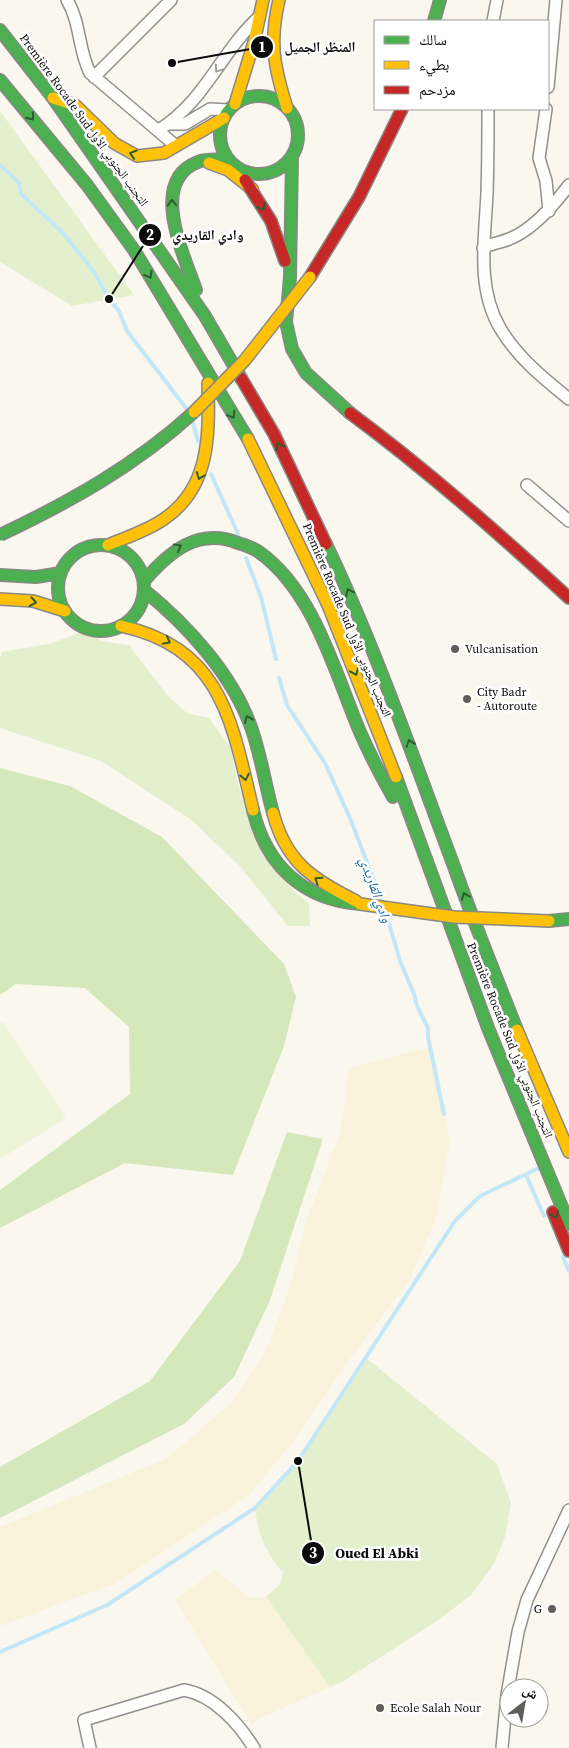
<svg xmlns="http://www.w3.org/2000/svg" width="569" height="1748" font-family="'Source Serif 4','Noto Naskh Arabic',serif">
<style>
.farmland{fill:#f8f3da}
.green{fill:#e4f0cd}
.forest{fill:#d5e8bb}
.pitch{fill:#eef4d7}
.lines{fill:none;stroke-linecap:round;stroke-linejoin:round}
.stream{stroke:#c3e7f6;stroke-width:4}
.street-casing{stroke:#93918e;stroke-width:14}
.fast-casing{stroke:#898884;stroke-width:14}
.slow-casing{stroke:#898884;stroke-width:14}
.jam-casing{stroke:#898884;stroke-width:14}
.street{stroke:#fefefd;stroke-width:11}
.fast{stroke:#4caf50;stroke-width:11}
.slow{stroke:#ffc107;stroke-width:11}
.jam{stroke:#c62828;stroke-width:11}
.fast-bridge-casing{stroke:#898884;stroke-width:14;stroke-linecap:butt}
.slow-bridge-casing{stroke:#898884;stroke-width:14;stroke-linecap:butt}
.fast-bridge{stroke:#4caf50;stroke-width:11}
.slow-bridge{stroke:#ffc107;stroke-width:11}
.oneway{stroke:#9d9d9c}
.oneway2{stroke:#2c5d2e}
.poi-dot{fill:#5f5e5b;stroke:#fff;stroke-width:2}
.labels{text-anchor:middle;stroke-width:5;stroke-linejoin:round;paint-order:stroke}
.street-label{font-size:12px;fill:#0b0b0b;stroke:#fff}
.poi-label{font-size:12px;fill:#0b0b0b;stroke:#fff;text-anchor:start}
.water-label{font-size:14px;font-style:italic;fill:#0f69a2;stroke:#fff}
.leader{fill:none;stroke:#0b0b0b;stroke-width:2}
.callout-dot{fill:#0b0b0b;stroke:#fff;stroke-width:2}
.mark-label{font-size:15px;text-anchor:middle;font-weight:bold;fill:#fff}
.callout-label{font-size:14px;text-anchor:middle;font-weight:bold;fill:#0b0b0b;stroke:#fff;stroke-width:5;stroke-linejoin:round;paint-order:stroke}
</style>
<rect width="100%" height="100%" fill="#faf7ef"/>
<path class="farmland" d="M 430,1047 L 450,1141 L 436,1218 L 409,1281 L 352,1356 L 293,1442 L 248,1496 L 116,1583 L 0,1626 L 0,1527 L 166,1459 L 232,1402 L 267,1349 L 292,1280 L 305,1225 L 341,1131 L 349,1068 Z
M 215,1570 L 251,1598 L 266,1597 L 330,1687 L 256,1720 L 252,1725 L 175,1600 Z"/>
<path class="green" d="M 0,111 L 134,295 L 72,306 L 0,262 Z
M 85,631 L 102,641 L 129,645 L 168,696 L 187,713 L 209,718 L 230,747 L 239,787 L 254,831 L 271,862 L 298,895 L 309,903 L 310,926 L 288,926 L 239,865 L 190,819 L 101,761 L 0,728 L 0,659 L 2,652 L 49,644 Z
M 365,1357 L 497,1464 L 511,1503 L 505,1537 L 494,1564 L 471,1595 L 437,1621 L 342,1682 L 330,1687 L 266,1597 L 280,1584 L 283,1573 C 265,1551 258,1535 255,1508 L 297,1461 Z"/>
<path class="forest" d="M 0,768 L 70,786 L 162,837 L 284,964 L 296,997 L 284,1046 L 233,1175 L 125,1163 L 0,1228 L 0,1190 L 130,1094 L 129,1027 L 85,988 L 16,984 L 0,995 Z
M 287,1132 L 323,1139 L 270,1300 L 234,1377 L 184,1424 L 0,1518 L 0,1467 L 150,1381 L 240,1261 Z"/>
<path class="pitch" d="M 3,1022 L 66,1118 L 0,1159 L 0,1024 Z"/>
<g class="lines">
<path class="stream" d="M 0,165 L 19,183 L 21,194 L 63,233 L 94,272 L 109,299 L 119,311 L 127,331 L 186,408
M 193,423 L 198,441
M 211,474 L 238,534
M 246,558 L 261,597 L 276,659
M 279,678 L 287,705 L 325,763 L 350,818 L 383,904
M 386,913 L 400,961 L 414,994 L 417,1006 L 428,1028 L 428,1037 L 444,1114
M 526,1175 L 544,1216
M 563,1257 L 569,1271
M 0,1652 L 107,1605 L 255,1508 L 298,1461 L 455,1221 L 480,1196 L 539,1168"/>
<defs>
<path id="street" d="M 67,0 C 81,23 78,50 90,73 L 176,146
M 493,21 L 497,0
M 94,77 L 171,0
M 548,87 L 556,0
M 488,109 C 488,137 488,165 487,193 C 485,238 476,287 500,328 C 517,357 543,378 569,399
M 546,109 L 539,158 L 546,181 L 549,211
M 169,124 L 185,124 L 210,109 L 229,110
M 159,130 C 206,100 220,53 259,17
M 483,248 C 492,243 500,243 509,239 C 533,230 554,205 569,185
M 527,485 L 569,521
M 90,1748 L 84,1720 L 184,1690 C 214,1695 239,1724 254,1748
M 502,1748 L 507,1695 L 518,1632 L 527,1600 L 569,1510"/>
<path id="fast" d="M 434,21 L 440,0
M 0,30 L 53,98 L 205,316 L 241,378
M 0,80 L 87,185 L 134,250 L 248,439
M220 135a39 39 0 1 1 78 0a39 39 0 1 1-78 0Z
M 292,156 L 290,277 L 286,322 L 292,349 L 306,373 L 350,413
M 196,290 C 184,255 148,181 198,162 C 208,158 219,160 229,160
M 326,544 C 375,647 412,754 452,861 C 472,918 495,974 517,1030
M58 588a43 43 0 1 1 86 0a43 43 0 1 1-86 0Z
M 0,575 L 36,577 L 61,573
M 144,581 C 169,552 198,527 238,543 C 245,545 253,548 259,552 C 314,591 335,673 360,732 C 370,755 381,776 393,797
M 144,590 C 187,625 232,674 251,727 C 261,755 265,784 273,813
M 396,777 L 488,1028 L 569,1224
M 253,810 C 266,865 303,900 360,904
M 549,921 L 569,919"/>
<path id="slow" d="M 279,0 C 269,42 274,67 287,108
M 53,98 L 75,105 L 114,143 L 137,156 L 164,153 L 224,118
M 235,104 L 254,42 L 263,0
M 209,163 L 228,170 L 252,189
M 248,439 L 328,605 L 396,777
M 108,545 C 127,537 147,531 164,519 C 211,487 209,434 208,383
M 0,599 L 33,601 L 65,611
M 121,626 C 222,648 232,722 253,810
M 273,813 C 286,862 312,879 356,901
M 517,1030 L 569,1152"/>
<path id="jam" d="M 245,180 L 271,221 L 285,261
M 310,277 L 359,197 L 402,109
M 241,378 L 274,434 L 326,544
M 350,413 C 427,470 498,533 569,598
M 553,1212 L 569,1251"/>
</defs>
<use href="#street" class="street-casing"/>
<use href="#fast" class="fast-casing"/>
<use href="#slow" class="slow-casing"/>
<use href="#jam" class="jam-casing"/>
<use href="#street" class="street"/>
<use href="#fast" class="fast"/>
<use href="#slow" class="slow"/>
<use href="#jam" class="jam"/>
<defs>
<path id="fast-bridge" d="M 0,535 C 70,502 136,465 194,412"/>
<path id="slow-bridge" d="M 194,412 L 245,360 L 310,277
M 360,904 L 454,917 L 549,921"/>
</defs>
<use href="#fast-bridge" class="fast-bridge-casing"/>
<use href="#slow-bridge" class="slow-bridge-casing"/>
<use href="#fast-bridge" class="fast-bridge"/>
<use href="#slow-bridge" class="slow-bridge"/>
</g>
<defs><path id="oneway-chevron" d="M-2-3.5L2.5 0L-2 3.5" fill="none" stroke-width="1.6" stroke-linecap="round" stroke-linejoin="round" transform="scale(1.25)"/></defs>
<use class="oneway" href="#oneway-chevron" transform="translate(218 69) rotate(124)"/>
<g class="oneway2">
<use href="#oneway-chevron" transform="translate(31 117) rotate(51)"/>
<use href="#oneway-chevron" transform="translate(133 154) rotate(-163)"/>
<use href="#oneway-chevron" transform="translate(172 203) rotate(-92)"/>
<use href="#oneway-chevron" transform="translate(262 207) rotate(58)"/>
<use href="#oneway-chevron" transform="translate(149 275) rotate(60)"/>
<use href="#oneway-chevron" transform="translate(232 415) rotate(58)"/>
<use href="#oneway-chevron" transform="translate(279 446) rotate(-115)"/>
<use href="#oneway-chevron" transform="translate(200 476) rotate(111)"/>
<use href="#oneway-chevron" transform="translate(178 547) rotate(-29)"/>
<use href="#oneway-chevron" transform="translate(349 592) rotate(-115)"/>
<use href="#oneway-chevron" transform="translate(33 602) rotate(10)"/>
<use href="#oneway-chevron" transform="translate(167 641) rotate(29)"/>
<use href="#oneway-chevron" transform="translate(355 672) rotate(67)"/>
<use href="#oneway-chevron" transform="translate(248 719) rotate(-114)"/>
<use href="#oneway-chevron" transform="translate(410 743) rotate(-109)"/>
<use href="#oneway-chevron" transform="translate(245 777) rotate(78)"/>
<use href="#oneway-chevron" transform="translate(318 880) rotate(-146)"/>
<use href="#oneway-chevron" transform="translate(465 896) rotate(-111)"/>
<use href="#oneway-chevron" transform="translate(555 1215) rotate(69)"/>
</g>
<g class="poi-dot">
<circle cx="455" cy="649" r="5"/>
<circle cx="467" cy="699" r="5"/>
<circle cx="552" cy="1609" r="5"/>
<circle cx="380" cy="1708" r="5"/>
</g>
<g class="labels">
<g class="street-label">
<text transform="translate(84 120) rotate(54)" y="4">Première Rocade Sud التجنب الجنوبي الأول</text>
<text transform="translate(347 620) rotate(67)" y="4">Première Rocade Sud التجنب الجنوبي الأول</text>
<text transform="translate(510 1040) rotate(68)" y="4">Première Rocade Sud التجنب الجنوبي الأول</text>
</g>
<g class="poi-label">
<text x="465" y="653">Vulcanisation</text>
<text x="477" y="696">City Badr<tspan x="477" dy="14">- Autoroute</tspan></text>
<text x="542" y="1613" text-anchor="end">G</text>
<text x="390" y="1712">Ecole Salah Nour</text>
</g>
<g class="water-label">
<text transform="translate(376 890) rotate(70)" y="5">وادي القاريدي</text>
</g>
</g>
<path class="leader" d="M172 63L262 47M109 299L150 235M298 1461L313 1553"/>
<g class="callout-dot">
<circle cx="172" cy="63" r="5"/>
<circle cx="109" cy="299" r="5"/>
<circle cx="298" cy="1461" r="5"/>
<circle cx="262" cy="47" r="12"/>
<circle cx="150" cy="235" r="12"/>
<circle cx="313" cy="1553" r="12"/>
</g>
<g class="mark-label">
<text x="262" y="52">1</text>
<text x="150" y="240">2</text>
<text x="313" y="1558">3</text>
</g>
<g class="callout-label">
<text x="320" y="52">المنظر الجميل</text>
<text x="208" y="240">وادي القاريدي</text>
<text x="377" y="1558">Oued El Abki</text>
</g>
<rect x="374" y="20" width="175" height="90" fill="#ffffff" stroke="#9d9d9d"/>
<rect x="384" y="36" width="25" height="8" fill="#4caf50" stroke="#9d9d9d"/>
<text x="419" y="45" font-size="15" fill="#0b0b0b">سالك</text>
<rect x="384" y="61" width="25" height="8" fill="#ffc107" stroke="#9d9d9d"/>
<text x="419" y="70" font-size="15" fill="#0b0b0b">بطيء</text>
<rect x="384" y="86" width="25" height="8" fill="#c62828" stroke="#9d9d9d"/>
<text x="419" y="95" font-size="15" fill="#0b0b0b">مزدحم</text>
<g transform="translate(524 1703) rotate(31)"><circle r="24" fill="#ffffff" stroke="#9d9d9d"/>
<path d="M0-4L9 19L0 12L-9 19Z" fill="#5f5e5b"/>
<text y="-8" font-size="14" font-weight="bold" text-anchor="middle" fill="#0b0b0b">ش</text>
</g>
</svg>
